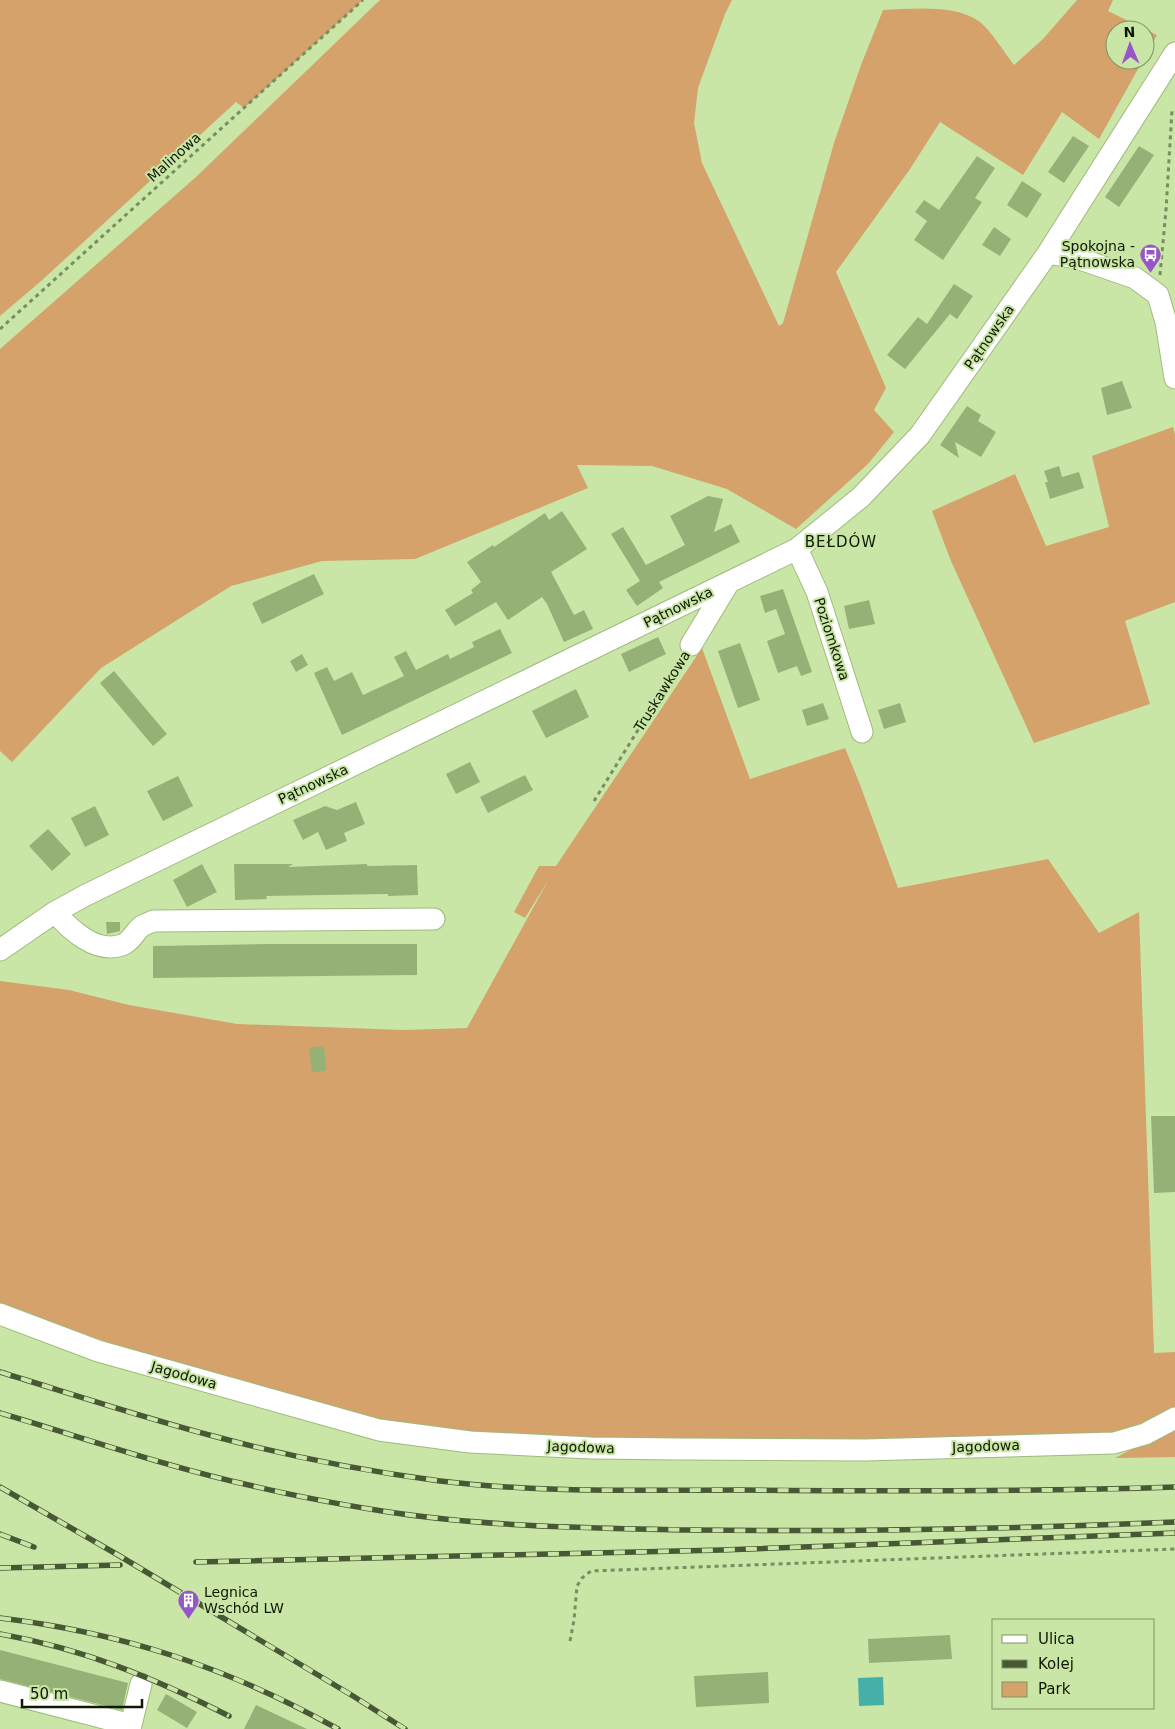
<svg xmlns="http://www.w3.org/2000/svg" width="1175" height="1729" font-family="'DejaVu Sans',sans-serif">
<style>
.green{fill:#d4a26a}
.water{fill:#46b0a8}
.building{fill:#96b175}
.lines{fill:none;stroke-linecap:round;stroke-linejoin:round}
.minor-casing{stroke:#9eba7d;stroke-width:23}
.path{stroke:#788d60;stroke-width:3;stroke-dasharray:4 4;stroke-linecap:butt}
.minor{stroke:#fff;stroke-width:21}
.rail-casing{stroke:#485835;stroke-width:5.5}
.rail{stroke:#c9e6a7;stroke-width:4;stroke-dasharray:11;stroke-linecap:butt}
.labels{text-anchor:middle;stroke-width:4;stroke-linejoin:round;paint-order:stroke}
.street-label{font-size:14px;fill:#0e1802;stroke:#c9e6a7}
.poi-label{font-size:14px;fill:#0e1802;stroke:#c9e6a7;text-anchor:end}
.neighbourhood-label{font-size:15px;letter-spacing:1px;fill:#0e1802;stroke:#c9e6a7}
</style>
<rect width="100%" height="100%" fill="#c9e6a7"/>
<path class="green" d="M 0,0 L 363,0 L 244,108 L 236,102 L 40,282 L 0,316 Z
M 380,0 L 732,0 L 725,14 L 698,88 L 694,123 L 702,163 L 779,326 L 783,323 L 834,143 L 861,65 L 883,10 C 911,9 956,4 980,22 C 992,32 1004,52 1014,65 L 1043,39 L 1077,0 L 1113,0 L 1108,11 L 1157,35 L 1145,57 L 1145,30 L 1115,30 L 1115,60 L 1143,60 L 1099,139 L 1062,112 L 1023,175 L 940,122 L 910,169 L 836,272 L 886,388 L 874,410 L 894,432 L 868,464 L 796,529 L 727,489 L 652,466 L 577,465 L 588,488 L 415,559 L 322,561 L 231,586 L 101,668 L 12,762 L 0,751 L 0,349 L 196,177 Z
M 1173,427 L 1175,435 L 1175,602 L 1125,621 L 1150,704 L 1034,743 L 951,561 L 932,511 L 1015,474 L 1046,546 L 1109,527 L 1092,456 Z
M 702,648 L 750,779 L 845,748 L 859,782 L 898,888 L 1048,859 L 1099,933 L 1139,912 L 1154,1353 L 1175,1352 L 1175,1410 L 1117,1435 L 749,1443 L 547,1440 L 382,1423 L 185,1369 L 0,1305 L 0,981 L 69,990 L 129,1005 L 237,1024 L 403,1030 L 467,1028 L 549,879 L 525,918 L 514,912 L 539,866 L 556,866 Z
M 1175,1427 L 1175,1457 L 1115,1458 Z"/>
<path class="water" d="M 883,1677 L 884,1705 L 859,1706 L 858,1678 Z"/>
<path class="building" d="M 1073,136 L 1089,146 L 1064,183 L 1048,172 Z
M 1139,146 L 1154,155 L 1119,207 L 1105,197 Z
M 977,156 L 995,168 L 975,198 L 982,202 L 943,260 L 914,240 L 927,221 L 915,212 L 924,200 L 939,210 Z
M 1022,181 L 1042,194 L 1027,218 L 1007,205 Z
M 994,227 L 1011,239 L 1000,256 L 982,245 Z
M 954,284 L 973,296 L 957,319 L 950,314 L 905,369 L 887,355 L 918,317 L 927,324 Z
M 1122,381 L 1132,408 L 1107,415 L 1101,388 Z
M 967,406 L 981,415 L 978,421 L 996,432 L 981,457 L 955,442 L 959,458 L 940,445 Z
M 1059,466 L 1062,477 L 1079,472 L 1084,488 L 1050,499 L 1045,482 L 1048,482 L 1044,471 Z
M 708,496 L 723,499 L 714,532 L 731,524 L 740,542 L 659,582 L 663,588 L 637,606 L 626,590 L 640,581 L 611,534 L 623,527 L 646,565 L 685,545 L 670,516 Z
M 562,511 L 587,549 L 551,572 L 574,615 L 584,610 L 593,629 L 564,642 L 547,604 L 542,597 L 508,620 L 496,602 L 455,626 L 445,610 L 473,593 L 471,590 L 481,582 L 467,562 L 493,545 L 494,547 L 545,513 L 549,520 Z
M 314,574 L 324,594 L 262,624 L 252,603 Z
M 783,589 L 812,672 L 801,676 L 797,666 L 778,673 L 767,641 L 785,634 L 776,609 L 765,613 L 760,596 Z
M 869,600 L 875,624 L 849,629 L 844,606 Z
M 500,629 L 512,653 L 342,735 L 314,673 L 327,667 L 334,681 L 352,672 L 363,695 L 404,676 L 394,657 L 406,651 L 416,670 L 448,654 L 450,659 L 474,647 L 472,642 Z
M 658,637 L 666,654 L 629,672 L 621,654 Z
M 740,643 L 760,700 L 738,708 L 718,651 Z
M 302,654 L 308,665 L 296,672 L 290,661 Z
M 114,671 L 167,734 L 153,746 L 100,683 Z
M 576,689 L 589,717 L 546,738 L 532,711 Z
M 823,703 L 829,719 L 807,726 L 802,710 Z
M 900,703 L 906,722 L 884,729 L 878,710 Z
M 470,762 L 480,782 L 456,794 L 446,774 Z
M 525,775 L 533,790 L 488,813 L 480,797 Z
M 178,776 L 193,806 L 163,821 L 147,791 Z
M 356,802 L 365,824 L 344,833 L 347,841 L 326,850 L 318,832 L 303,840 L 293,820 L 325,806 L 337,810 Z
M 95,806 L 109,835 L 85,847 L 71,818 Z
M 48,829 L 71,854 L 52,871 L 29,846 Z
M 202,864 L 217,892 L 187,907 L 173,880 Z
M 234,864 L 293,864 L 288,867 L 367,864 L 367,866 L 417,865 L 418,895 L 388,896 L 388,894 L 266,896 L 267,899 L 235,900 Z
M 106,922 L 120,922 L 120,931 L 107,934 Z
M 266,944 L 417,944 L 417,975 L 153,978 L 153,946 Z
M 324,1046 L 326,1071 L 312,1072 L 309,1048 Z
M 1151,1116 L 1175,1116 L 1175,1192 L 1154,1193 Z
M 950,1635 L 952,1659 L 869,1663 L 868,1639 Z
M 0,1650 L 128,1683 L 122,1710 L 0,1679 Z
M 768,1672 L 769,1703 L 696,1707 L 694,1676 Z
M 166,1694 L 197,1712 L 187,1728 L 157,1710 Z
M 256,1705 L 307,1729 L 244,1729 Z"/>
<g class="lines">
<defs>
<path id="minor" d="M 1048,253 L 1080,259 L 1135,278 L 1158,295 L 1166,322 L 1175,378
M 797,549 L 817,592 L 862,732
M 691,645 L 729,582
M 55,912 C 70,930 96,954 122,945 C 131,942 135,931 142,926 C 145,924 150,923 153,921 L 434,919
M 0,950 L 55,912 L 86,895 L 797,549 L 861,497 L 920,435 L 1048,253 L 1175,53
M 0,1314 L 98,1351 L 379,1430 L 470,1442 L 591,1448 L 678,1449 L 865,1450 L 1114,1443 L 1145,1434 L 1175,1418
M 0,1691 L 131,1725 L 141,1684"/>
</defs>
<use href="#minor" class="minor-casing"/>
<path class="path" d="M 1160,275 L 1166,210 L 1172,110
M 0,329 L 363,0
M 594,801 L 682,659
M 570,1641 L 574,1620 L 577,1586 L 582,1578 L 591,1571 L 1175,1549"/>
<use href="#minor" class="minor"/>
<defs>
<path id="rail" d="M 0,1372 C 72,1394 144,1418 217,1437 C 291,1457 365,1471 440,1481 C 539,1493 640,1490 739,1490 C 884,1491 1030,1492 1175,1487
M 0,1413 C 84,1438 167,1467 253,1486 C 295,1496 338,1504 382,1511 C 484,1527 588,1528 691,1530 C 853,1532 1014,1529 1175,1522
M 0,1487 L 118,1555 L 353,1696 L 405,1729
M 0,1534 L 34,1547
M 196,1562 L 722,1550 L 1175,1533
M 0,1568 L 120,1565
M 0,1618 C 124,1633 229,1668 338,1729
M 0,1634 C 84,1649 154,1678 229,1716"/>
</defs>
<use href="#rail" class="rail-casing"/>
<use href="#rail" class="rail"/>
</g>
<defs>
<symbol id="bus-pin" viewBox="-11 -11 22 30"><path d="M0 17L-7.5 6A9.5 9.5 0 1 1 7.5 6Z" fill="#9855ca" stroke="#c9e6a7"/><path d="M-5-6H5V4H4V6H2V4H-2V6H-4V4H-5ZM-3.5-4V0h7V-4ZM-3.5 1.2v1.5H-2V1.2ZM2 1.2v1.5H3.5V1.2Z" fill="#fff"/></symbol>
<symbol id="building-pin" viewBox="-11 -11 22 30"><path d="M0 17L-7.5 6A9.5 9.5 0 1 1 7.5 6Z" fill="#9855ca" stroke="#c9e6a7"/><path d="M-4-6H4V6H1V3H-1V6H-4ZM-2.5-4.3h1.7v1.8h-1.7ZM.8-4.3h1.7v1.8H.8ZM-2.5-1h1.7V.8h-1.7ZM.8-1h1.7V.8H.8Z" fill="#fff"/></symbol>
</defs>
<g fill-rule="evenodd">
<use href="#bus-pin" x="1138" y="242" width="25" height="34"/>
<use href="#building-pin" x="176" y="1588" width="25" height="34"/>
</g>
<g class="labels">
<g class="street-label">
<text transform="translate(174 157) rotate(-42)" y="5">Malinowa</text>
<text transform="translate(989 337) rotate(-55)" y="5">Pątnowska</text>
<text transform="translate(678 607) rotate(-26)" y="5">Pątnowska</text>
<text transform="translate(832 639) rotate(72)" y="5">Poziomkowa</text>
<text transform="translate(662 691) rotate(-58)" y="5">Truskawkowa</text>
<text transform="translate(313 784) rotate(-25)" y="5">Pątnowska</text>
<text transform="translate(184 1375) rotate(16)" y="5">Jagodowa</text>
<text transform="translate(986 1446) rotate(-2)" y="5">Jagodowa</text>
<text transform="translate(581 1447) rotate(2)" y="5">Jagodowa</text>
</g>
<g class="poi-label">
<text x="1135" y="251">Spokojna -<tspan x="1135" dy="16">Pątnowska</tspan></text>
<text x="204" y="1597" text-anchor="start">Legnica<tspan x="204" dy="16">Wschód LW</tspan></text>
</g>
<g class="neighbourhood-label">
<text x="841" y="547">BEŁDÓW</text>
</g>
</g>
<rect x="992" y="1619" width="162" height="90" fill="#c9e6a7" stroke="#7e9465"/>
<rect x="1002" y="1635" width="25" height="8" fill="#ffffff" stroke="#7e9465"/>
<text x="1038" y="1644" font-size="15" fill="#0e1802">Ulica</text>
<rect x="1002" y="1660" width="25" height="8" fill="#485835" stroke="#7e9465"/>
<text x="1038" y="1669" font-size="15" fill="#0e1802">Kolej</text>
<rect x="1002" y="1682" width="25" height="15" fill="#d4a26a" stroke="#7e9465"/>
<text x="1038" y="1694" font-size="15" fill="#0e1802">Park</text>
<g transform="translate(1130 45) rotate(358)"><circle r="24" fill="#c9e6a7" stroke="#7e9465"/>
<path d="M0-4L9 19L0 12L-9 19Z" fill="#9855ca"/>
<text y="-8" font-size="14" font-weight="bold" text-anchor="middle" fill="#0e1802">N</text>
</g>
<path d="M22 1699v8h120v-8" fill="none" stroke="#0e1802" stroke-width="2.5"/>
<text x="30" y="1699" font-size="15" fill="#0e1802" stroke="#c9e6a7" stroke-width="4" paint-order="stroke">50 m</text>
</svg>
